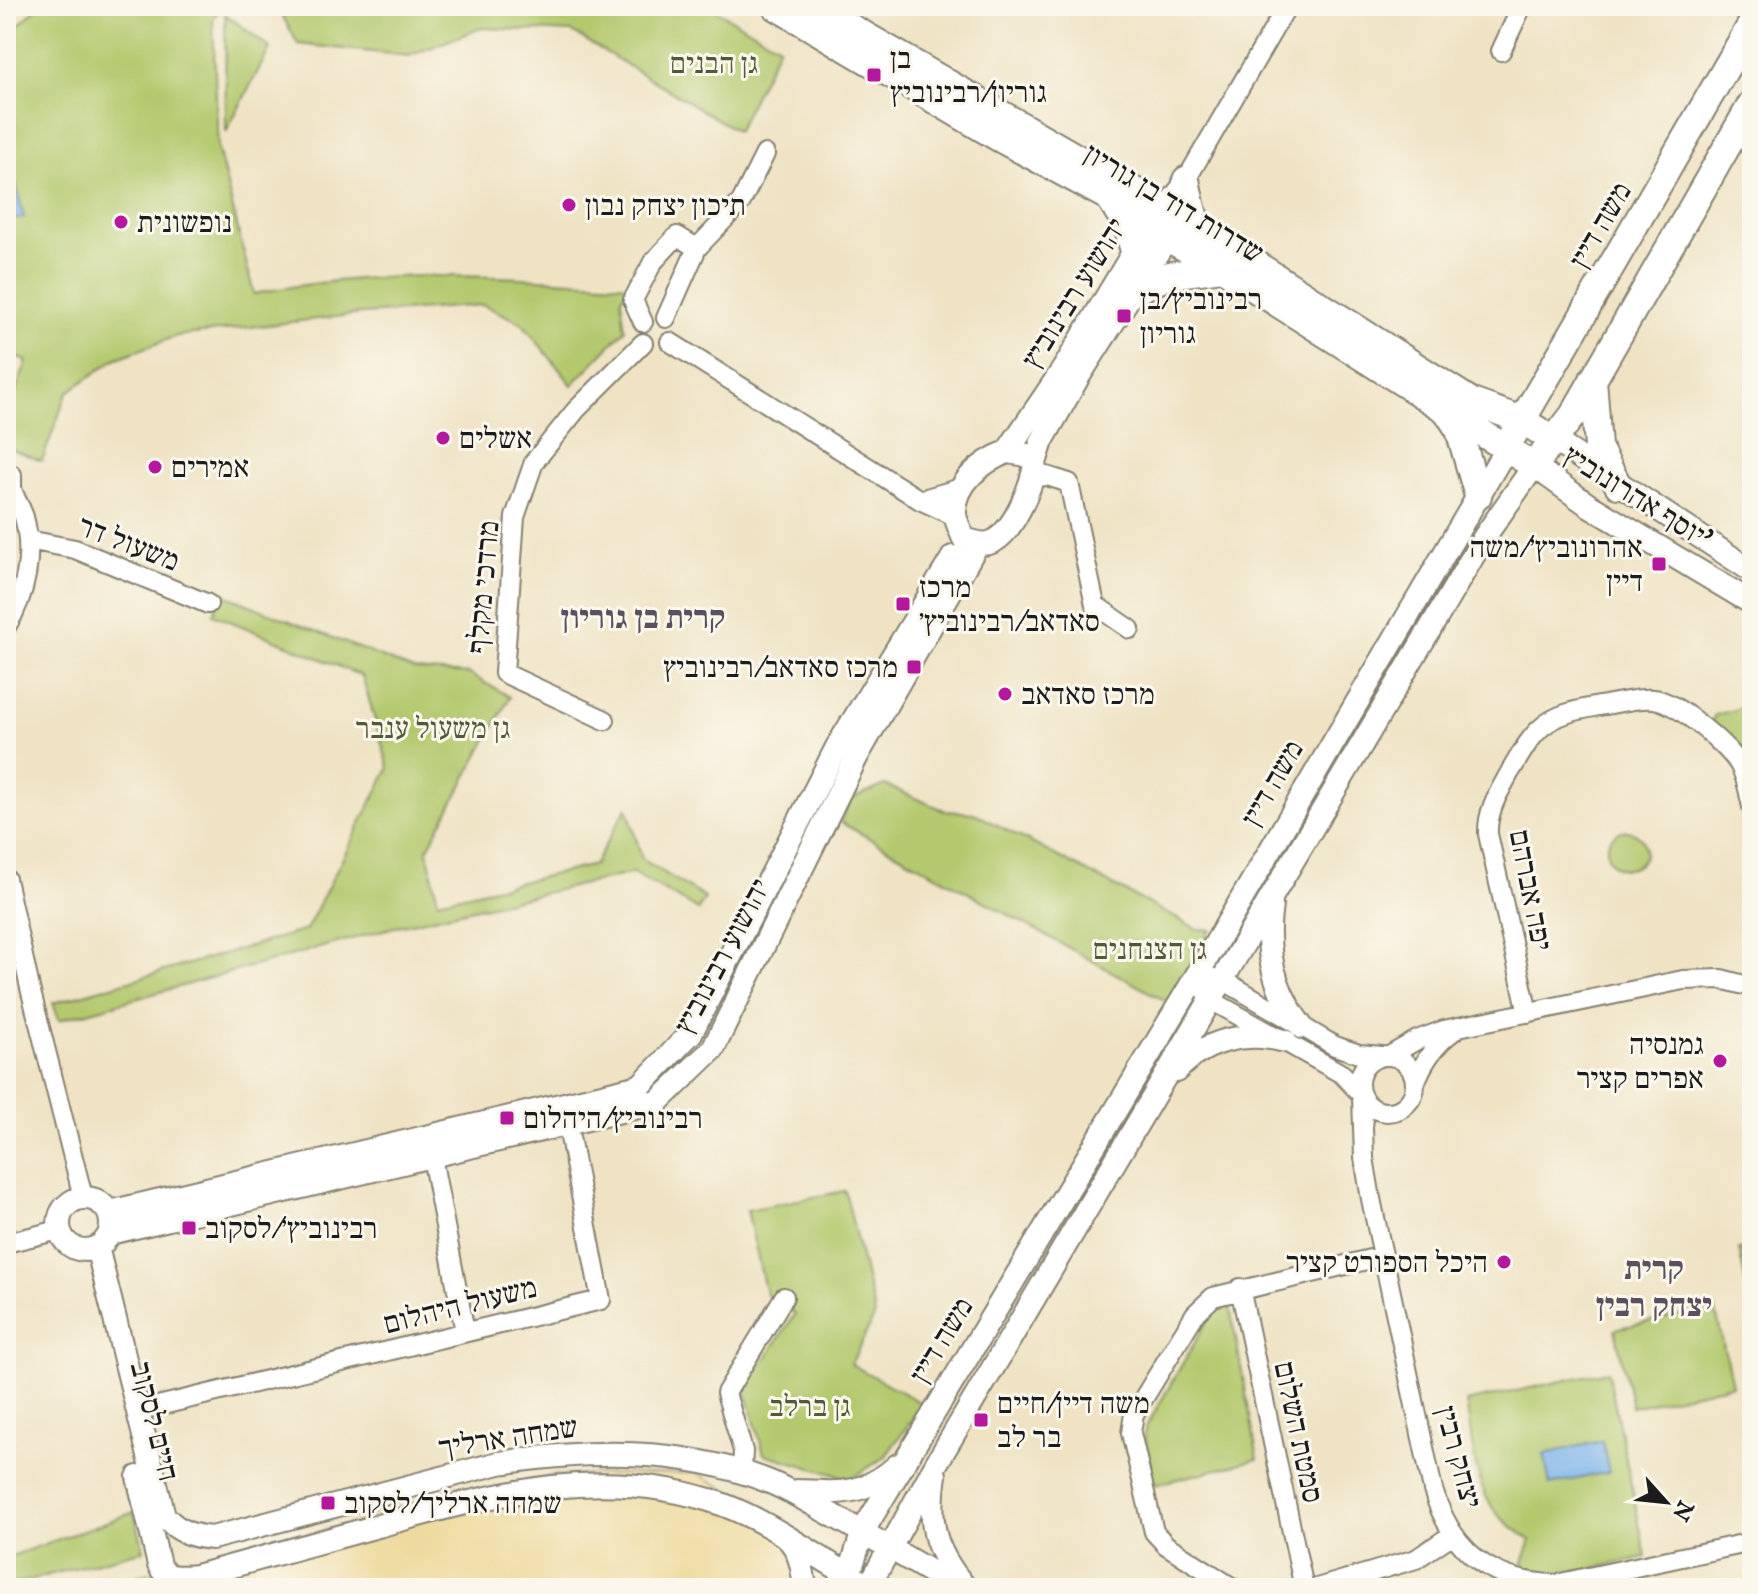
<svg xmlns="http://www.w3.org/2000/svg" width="1758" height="1594" font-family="'IM FELL English','Frank Ruhl Libre',serif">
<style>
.green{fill:#b4c96e;stroke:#687245;stroke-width:2}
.sand{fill:#eeda9e;stroke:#857b5d;stroke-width:2}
.water{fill:#7bb4eb;stroke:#4c6884;stroke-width:2}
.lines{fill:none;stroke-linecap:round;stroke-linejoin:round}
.minor-casing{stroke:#868070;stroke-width:22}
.tertiary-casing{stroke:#868070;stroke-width:26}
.secondary-casing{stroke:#868070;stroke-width:30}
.minor{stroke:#fff;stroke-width:18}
.tertiary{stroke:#fff;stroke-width:22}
.secondary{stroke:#fff;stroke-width:26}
.poi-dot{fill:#b5179e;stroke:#fbf7ec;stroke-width:3}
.labels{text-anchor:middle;stroke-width:6;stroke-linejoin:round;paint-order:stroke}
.poi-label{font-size:30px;fill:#1c1c1c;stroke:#fbf7ec;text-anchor:start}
.park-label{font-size:30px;fill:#515939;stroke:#fbf7ec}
.street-label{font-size:30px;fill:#1c1c1c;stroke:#fbf7ec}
.neighbourhood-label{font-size:32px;font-weight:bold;fill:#5b515e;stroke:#fbf7ec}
</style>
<rect width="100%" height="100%" fill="#fbf7ec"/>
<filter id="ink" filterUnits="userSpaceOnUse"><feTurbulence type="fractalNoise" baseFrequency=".0125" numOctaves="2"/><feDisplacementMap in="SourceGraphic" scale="16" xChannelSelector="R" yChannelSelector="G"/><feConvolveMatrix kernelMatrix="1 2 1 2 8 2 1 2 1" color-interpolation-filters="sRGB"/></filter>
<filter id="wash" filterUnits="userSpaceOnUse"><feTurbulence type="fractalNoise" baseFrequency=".006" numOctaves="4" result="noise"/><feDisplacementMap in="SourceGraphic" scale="32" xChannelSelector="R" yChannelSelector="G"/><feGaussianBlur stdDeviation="1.8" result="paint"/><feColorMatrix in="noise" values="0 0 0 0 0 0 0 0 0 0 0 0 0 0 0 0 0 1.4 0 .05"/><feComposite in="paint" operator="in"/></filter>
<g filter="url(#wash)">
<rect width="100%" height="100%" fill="#efe3c4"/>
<path class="green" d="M 39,6 L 222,6 L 213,19 L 218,149 L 254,294 C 377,267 504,276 629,285 L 621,299 L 625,330 L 572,385 L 522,323 L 483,305 L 351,315 L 177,336 L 115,359 L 67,393 L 42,461 L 6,447 L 6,416 L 27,361 L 6,353 L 6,37 Z
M 277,6 L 708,6 L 779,46 L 737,131 L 572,32 L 481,28 L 409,56 L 298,44 Z
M 225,14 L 270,48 L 226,132 Z
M 222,594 L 414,670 L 469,674 L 510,697 L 427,850 L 438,901 L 594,865 L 627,807 L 642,859 L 705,898 L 698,910 L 633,873 L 398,926 L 59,1020 L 53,1003 L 306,930 L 389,768 L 362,676 L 213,614 Z
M 1752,705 L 1752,756 L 1711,722 L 1715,715 Z
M 885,785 L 946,811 L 974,813 L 1197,929 L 1211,930 L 1167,1002 L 840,822 L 852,799 Z
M1607 850a19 19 0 1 1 38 0a19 19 0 1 1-38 0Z
M 845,1191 L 875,1315 L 851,1364 L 923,1404 L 885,1457 L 850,1479 L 764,1454 L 745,1389 L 795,1314 L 766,1294 L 747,1210 Z
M 1752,1247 L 1752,1293 L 1748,1294 L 1739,1249 Z
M 1229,1301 L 1258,1459 L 1154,1485 L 1144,1434 L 1146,1427 L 1213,1311 Z
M 1715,1307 L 1732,1385 L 1632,1407 L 1615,1329 Z
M 1608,1371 L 1646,1557 L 1562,1575 L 1520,1571 L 1531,1540 C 1518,1531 1501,1521 1492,1507 C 1473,1478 1472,1436 1466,1402 Z
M 134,1512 L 144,1550 L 6,1586 L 6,1558 Z"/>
<path class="sand" d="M 697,1473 L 776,1518 L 804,1588 L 86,1588 L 556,1475 Z"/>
<path class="water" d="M 11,163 L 24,218 L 6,220 L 6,164 Z
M 1602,1441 L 1609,1472 L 1550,1485 L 1544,1454 Z"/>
</g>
<g filter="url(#ink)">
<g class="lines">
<defs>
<path id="minor" d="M 1501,51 L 1522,6
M 1164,208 L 1186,180 L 1287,6
M 697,248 L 741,202 L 765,154
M 643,322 L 633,300 L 653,262 L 677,236 L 697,248 L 666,318
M 670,342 L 920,500 L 955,516
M 6,471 L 12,475 C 12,479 12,483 12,488 C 14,498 21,507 24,517 C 34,554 26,595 6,627
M 1034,477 L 1047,476 L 1069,483 L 1095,605 L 1130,629
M 920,500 L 961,488
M 28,540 L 75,549 L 208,604
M 605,720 L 504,673 L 515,517 L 534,462 L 576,410 L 643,343
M 6,879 L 30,988 L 83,1197
M 1209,977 L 1223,980 L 1335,1046 L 1359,1054 L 1382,1056
M 1204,988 L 1211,1000 L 1342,1074 L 1360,1093
M 1528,1013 L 1488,834 C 1487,810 1499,792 1510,772 C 1520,756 1528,739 1542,727 C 1558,713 1579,710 1599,706 C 1616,704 1637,697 1654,699 C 1676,701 1730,747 1740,766 C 1747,779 1749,793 1752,807
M1359 1084a28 28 0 1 1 56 0a28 28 0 1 1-56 0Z
M 1389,1056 L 1417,1040 L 1444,1030 L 1683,980 L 1721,979 L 1752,987
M 1415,1084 C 1423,1061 1435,1044 1455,1030
M 1362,1097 L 1364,1158 L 1371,1199 L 1433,1490 C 1452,1552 1492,1583 1556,1584 L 1752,1542
M 432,1157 L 465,1332
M 6,1243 L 59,1230
M 1240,1288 L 1304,1588
M 137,1411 L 601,1300 L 565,1111
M 742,1472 L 743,1451 L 726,1393 L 784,1297
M 1233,1588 L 1166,1545 L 1154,1532 L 1131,1433 L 1134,1414 L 1195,1314 L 1213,1297 L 1383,1256
M 1317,1588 L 1416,1559 L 1453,1534"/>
<path id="tertiary" d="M 1555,441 L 1752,571
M 1007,452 L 1064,368 L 1142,238
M 1007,452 L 1027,455 L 1035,463 C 1033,484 1012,537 989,543 C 981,545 972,541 964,539 C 961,532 956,522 955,514 C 954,484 981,462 1007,452 Z
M 1035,463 L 1042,441 L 1077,379 L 1167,238 L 1165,220
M 1271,905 C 1264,950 1274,991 1302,1027
M 1176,1071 C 1204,1041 1244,1030 1285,1041
M59 1224a26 26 0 1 1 52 0a26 26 0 1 1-52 0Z
M 110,1212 L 640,1086 L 691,1033 L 837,747 L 953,557
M 110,1233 L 658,1102 L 713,1049 L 857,756 L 978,543
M 97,1247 L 164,1516 C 179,1532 191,1536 212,1538 L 499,1463 C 589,1450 679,1447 765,1480 C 786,1488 806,1500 825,1511 C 870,1536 914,1562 958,1588
M 935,1475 C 928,1524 933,1549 965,1587
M 138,1477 L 159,1565 C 166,1580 181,1577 196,1576 C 256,1559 317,1543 378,1526 C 494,1494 605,1462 724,1505 C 774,1524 815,1557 862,1582
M 797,1491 C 840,1493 864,1496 898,1465
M 786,1537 C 800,1548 803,1571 805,1588
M 849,1575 L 863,1531 L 1197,975 L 1507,447
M 869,1586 L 936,1464 L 1485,536 L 1534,466 L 1587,504 L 1752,603"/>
<path id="secondary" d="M 775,6 L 999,138 L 1110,198 L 1167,238 L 1222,268 L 1534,466 L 1573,415 L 1752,103
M 814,6 L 1199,228 L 1472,402 L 1522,420 L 1555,441
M 1186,180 C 1190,198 1191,211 1199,228
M 1112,202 L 1127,226 L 1134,251
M 1135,291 L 1170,275 L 1222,268
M 1593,379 L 1598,447 L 1618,485
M 1446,410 L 1459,430 L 1478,496
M 1513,436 L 1752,23"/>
</defs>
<use href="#minor" class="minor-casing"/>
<use href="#tertiary" class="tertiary-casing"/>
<use href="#secondary" class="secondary-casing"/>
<use href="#minor" class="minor"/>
<use href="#tertiary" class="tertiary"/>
<use href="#secondary" class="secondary"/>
</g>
</g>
<g class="poi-dot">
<rect x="866" y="67" width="16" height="16" rx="4"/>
<circle cx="569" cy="205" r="8"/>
<circle cx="121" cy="222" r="8"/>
<rect x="1116" y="308" width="16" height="16" rx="4"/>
<circle cx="443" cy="438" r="8"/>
<circle cx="155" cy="467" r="8"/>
<rect x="1651" y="556" width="16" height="16" rx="4"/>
<rect x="895" y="596" width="16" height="16" rx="4"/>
<rect x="906" y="659" width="16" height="16" rx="4"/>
<circle cx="1005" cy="694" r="8"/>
<circle cx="1720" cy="1061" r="8"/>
<rect x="499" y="1110" width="16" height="16" rx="4"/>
<rect x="181" y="1220" width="16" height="16" rx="4"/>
<circle cx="1504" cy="1262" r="8"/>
<rect x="973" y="1412" width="16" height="16" rx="4"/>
<rect x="320" y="1495" width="16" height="16" rx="4"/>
</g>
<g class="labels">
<g class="poi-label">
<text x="890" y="68">בן<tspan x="890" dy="34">גוריון/רבינוביץ</tspan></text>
<text x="585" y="215">תיכון יצחק נבון</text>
<text x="137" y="232">נופשונית</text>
<text x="1140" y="309">רבינוביץ/בן<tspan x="1140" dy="34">גוריון</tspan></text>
<text x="459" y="448">אשלים</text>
<text x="171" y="477">אמירים</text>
<text x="1643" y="557" text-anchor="end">אהרונוביץ׳/משה<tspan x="1643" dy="34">דיין</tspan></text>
<text x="919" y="597">מרכז<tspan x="919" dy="34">סאדאב/רבינוביץ׳</tspan></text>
<text x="898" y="677" text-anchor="end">מרכז סאדאב/רבינוביץ</text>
<text x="1021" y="704">מרכז סאדאב</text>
<text x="1704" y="1054" text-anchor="end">גמנסיה<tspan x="1704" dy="34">אפרים קציר</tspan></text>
<text x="523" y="1128">רבינוביץ/היהלום</text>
<text x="205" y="1238">רבינוביץ׳/לסקוב</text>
<text x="1488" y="1272" text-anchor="end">היכל הספורט קציר</text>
<text x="997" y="1413">משה דיין/חיים<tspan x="997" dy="34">בר לב</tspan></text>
<text x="344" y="1513">שמחה ארליך/לסקוב</text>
</g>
<g class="park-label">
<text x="714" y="73">גן הבנים</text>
<text x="433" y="738">גן משעול ענבר</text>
<text x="1150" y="959">גן הצנחנים</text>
<text x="810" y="1416">גן ברלב</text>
</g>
<g class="street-label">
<text transform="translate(1174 203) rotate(31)" y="10">שדרות דוד בן גוריון</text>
<text transform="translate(1600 225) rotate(-60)" y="10">משה דיין</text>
<text transform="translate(1074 293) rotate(-58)" y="10">יהושוע רבינוביץ</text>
<text transform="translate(1638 497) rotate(32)" y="10">יוסף אהרונוביץ'</text>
<text transform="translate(129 543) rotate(21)" y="10">משעול דר</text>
<text transform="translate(483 587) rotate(-85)" y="10">מרדכי מקלף</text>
<text transform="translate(1272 783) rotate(-60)" y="10">משה דיין</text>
<text transform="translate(1531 890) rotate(79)" y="10">יפה אברהם</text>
<text transform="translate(722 956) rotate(-62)" y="10">יהושוע רבינוביץ</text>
<text transform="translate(460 1305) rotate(-14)" y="10">משעול היהלום</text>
<text transform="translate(941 1340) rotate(-59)" y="10">משה דיין</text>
<text transform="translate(155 1421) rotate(76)" y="10">חיים לסקוב</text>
<text transform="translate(1299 1432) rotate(78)" y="10">סמטת השלום</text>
<text transform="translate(508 1437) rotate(-9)" y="10">שמחה ארליך</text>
<text transform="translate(1459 1457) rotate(75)" y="10">יצחק רבין</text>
</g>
<g class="neighbourhood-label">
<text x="643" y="628">קרית בן גוריון</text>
<text x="1654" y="1279">קרית<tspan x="1654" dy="37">יצחק רבין</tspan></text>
</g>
</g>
<rect width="1758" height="1594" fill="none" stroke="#fbf7ec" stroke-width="32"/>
<g transform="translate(1666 1502) rotate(117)" stroke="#fbf7ec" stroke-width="6" paint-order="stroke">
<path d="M0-6L14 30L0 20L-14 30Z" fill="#1c1c1c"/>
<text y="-12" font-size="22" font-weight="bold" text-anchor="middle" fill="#1c1c1c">N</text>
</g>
</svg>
